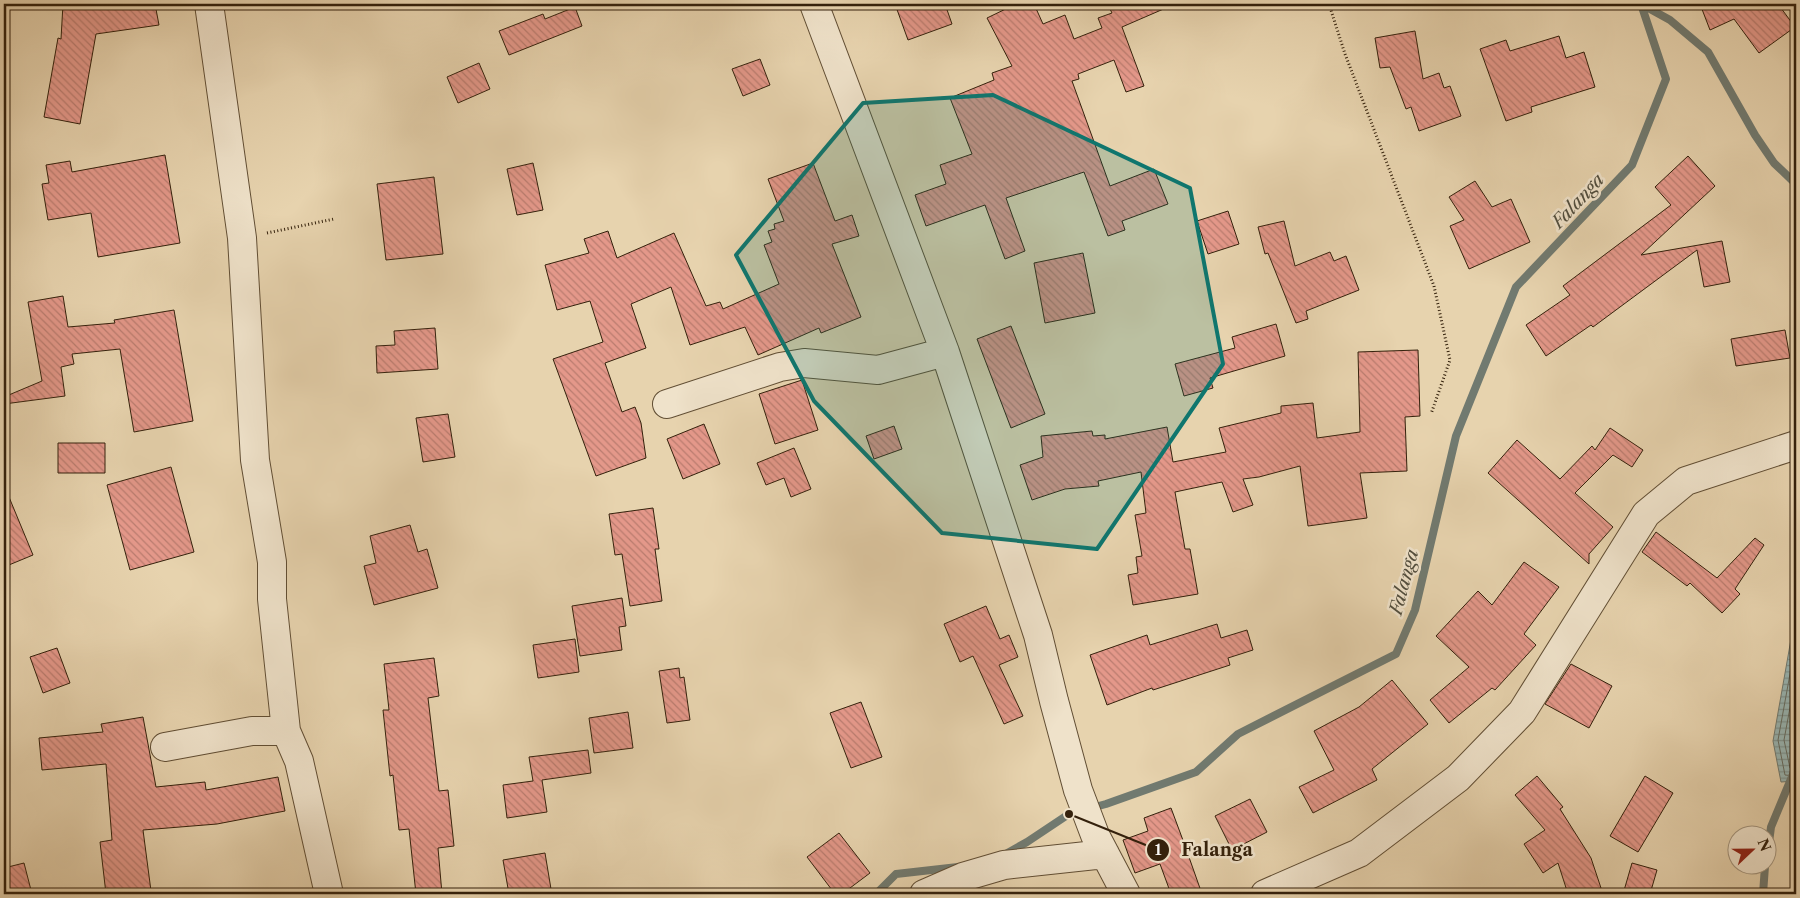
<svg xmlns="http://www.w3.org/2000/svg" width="1800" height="898" font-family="'Libre Caslon Text',serif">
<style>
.water{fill:url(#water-rules);stroke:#717a70}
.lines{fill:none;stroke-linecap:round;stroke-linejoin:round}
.shore{stroke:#666c60;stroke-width:1}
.stream{stroke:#717a70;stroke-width:8}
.building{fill:url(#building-back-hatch);stroke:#34210c}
.minor-casing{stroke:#614e34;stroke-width:30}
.path{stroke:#34210c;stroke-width:3;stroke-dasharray:1 2.5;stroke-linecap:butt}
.minor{stroke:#efe2ca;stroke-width:28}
.marked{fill:#0f766e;fill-opacity:0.2;stroke:#0f766e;stroke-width:4;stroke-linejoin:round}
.labels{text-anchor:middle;stroke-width:5;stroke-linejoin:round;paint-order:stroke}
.water-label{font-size:18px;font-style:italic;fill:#524e3e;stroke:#efe2ca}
.leader{fill:none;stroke:#34210c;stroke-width:2}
.callout-dot{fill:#34210c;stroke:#efe2ca;stroke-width:2}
.mark-label{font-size:15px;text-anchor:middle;font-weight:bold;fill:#fff}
.callout-label{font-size:18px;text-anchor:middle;font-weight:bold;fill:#34210c;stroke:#efe2ca;stroke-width:5;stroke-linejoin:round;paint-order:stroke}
</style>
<defs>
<pattern id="water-rules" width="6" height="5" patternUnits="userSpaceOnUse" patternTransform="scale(1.25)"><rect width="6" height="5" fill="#99b6b3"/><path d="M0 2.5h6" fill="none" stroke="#7e9490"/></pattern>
<pattern id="building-back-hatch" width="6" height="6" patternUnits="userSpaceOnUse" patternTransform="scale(1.25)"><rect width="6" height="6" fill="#e4988a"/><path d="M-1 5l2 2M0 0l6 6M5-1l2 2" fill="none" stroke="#ba7c6f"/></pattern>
</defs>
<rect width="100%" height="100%" fill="#e7d3ae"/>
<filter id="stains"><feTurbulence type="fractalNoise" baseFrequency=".004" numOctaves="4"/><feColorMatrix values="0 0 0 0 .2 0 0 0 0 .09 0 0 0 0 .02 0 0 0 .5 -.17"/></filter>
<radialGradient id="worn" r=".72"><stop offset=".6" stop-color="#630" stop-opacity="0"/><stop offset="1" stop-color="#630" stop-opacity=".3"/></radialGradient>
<path class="water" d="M 1796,611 L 1796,781 L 1781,782 L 1773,741 Z"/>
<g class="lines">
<path class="shore" d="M 1796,641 L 1778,740 L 1785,775 L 1796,776
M 1796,675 L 1784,740 L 1790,768 L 1796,770"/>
<path class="stream" d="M 1641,4 L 1670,20 L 1708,52 L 1755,135 L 1774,163 L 1796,184
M 1768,850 L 1771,827 L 1796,767
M 1004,855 L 1027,842 L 1069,814 L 1106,804 L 1196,772 L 1238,734 L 1396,654 L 1415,610 L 1456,436 L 1516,287 L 1632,165 L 1666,79 L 1641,4
M 876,894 L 896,874 L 958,867
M 1763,894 L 1765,866"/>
</g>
<path class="building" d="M 63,4 L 155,4 L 159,25 L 96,34 L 80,124 L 44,117 L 58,38 L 61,39 Z
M 895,4 L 945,4 L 952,24 L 908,40 Z
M 1016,4 L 1034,4 L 1043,24 L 1065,15 L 1074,39 L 1102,28 L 1098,18 L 1112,13 L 1110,9 L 1122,4 L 1175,4 L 1122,27 L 1144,86 L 1126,92 L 1114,60 L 1078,74 L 1079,79 L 1072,81 L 1110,186 L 1154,169 L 1168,204 L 1122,221 L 1125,230 L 1108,236 L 1084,172 L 1006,198 L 1025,251 L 1005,259 L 985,205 L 926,226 L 915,195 L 946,184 L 940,165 L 972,154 L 950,98 L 994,80 L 992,73 L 1012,66 L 987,18 Z
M 1700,4 L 1778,4 L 1795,27 L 1759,53 L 1734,19 L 1710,30 Z
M 575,7 L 582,26 L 509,55 L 499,31 L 543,14 L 545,19 Z
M 1415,31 L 1423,79 L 1439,73 L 1444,88 L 1450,86 L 1461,116 L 1419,131 L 1411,107 L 1406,109 L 1390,67 L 1380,68 L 1375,38 Z
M 1559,36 L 1566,58 L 1584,52 L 1595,87 L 1531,107 L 1532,112 L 1506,121 L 1480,49 L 1506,40 L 1510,51 Z
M 760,59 L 770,85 L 743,96 L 732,69 Z
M 479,63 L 490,89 L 458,103 L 447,77 Z
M 165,155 L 180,243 L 98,257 L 91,213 L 48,220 L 42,184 L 49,183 L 46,165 L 70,161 L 72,172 Z
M 1688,156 L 1715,186 L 1641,255 L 1722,241 L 1730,282 L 1704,287 L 1697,250 L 1593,327 L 1591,325 L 1546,356 L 1526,325 L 1570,295 L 1563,286 L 1671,205 L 1655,187 Z
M 533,163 L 543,210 L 517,215 L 507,169 Z
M 813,163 L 835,221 L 852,215 L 859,236 L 832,244 L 861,317 L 821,333 L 819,328 L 758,355 L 745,327 L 690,345 L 671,287 L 631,304 L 646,348 L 605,363 L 622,412 L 635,407 L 641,423 L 646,458 L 596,476 L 553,359 L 603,342 L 590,301 L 557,310 L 545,265 L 589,253 L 584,239 L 608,231 L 617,258 L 674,233 L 706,306 L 720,302 L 723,309 L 779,284 L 764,245 L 772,242 L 768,231 L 775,229 L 774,224 L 784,221 L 768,179 Z
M 434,177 L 443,254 L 386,260 L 377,184 Z
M 1475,181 L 1492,207 L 1511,199 L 1530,242 L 1469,269 L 1450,226 L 1464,220 L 1449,197 Z
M 1228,211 L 1239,244 L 1208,254 L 1197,221 Z
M 1284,221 L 1295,266 L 1330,252 L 1334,261 L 1346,256 L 1359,290 L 1306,311 L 1308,319 L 1296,323 L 1268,253 L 1265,254 L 1258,227 Z
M 1083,253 L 1095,313 L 1045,323 L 1034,263 Z
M 63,296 L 68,327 L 115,323 L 114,320 L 174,310 L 193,421 L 134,432 L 120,349 L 72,354 L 74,364 L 61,367 L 65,396 L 4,404 L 4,397 L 42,381 L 28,302 Z
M 1276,324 L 1285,356 L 1210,378 L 1213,388 L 1184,396 L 1175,364 L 1235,348 L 1232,337 Z
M 1011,326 L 1045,414 L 1011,428 L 977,339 Z
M 435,328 L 438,369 L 377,373 L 376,346 L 395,345 L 394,331 Z
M 1785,330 L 1790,358 L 1736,366 L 1731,339 Z
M 1418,350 L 1420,416 L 1405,417 L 1407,471 L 1360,473 L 1367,518 L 1308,526 L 1300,466 L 1259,477 L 1243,479 L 1253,505 L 1233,512 L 1222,482 L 1175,492 L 1185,549 L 1190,549 L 1198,594 L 1133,605 L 1128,575 L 1138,573 L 1136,557 L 1142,556 L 1135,515 L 1146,513 L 1141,472 L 1098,481 L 1099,486 L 1065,489 L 1032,500 L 1020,465 L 1043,457 L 1041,436 L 1092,431 L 1093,436 L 1105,435 L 1105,439 L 1167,427 L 1173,462 L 1226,452 L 1219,428 L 1281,413 L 1281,406 L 1313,403 L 1317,438 L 1360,432 L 1358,352 Z
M 802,380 L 818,430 L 775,444 L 759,394 Z
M 448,414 L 455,457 L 423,462 L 416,418 Z
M 704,424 L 720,464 L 683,479 L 667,439 Z
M 894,426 L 902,449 L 874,459 L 866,436 Z
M 1610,428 L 1643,450 L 1632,467 L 1613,455 L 1575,493 L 1613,527 L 1589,554 L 1589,564 L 1488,473 L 1517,440 L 1560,479 L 1592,446 L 1595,450 Z
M 58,443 L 105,443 L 105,473 L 58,473 Z
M 794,448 L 811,489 L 791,497 L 784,478 L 766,485 L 757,463 Z
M 171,467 L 194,552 L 130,570 L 107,485 Z
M 4,485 L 33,555 L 4,567 Z
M 653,508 L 659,549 L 655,549 L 662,601 L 630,606 L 622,554 L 615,555 L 609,514 Z
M 410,525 L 418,552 L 427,549 L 438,588 L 374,605 L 364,566 L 376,563 L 370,536 Z
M 1656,532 L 1717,578 L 1755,538 L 1764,545 L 1735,589 L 1740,594 L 1722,613 L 1690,583 L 1687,586 L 1642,552 Z
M 1524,562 L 1559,587 L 1524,634 L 1536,645 L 1495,690 L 1492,688 L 1449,723 L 1430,700 L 1469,667 L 1436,636 L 1478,591 L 1492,605 Z
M 622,598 L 626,626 L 619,627 L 622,650 L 580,656 L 572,606 Z
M 986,606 L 1000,639 L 1009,635 L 1018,657 L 999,665 L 1023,716 L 1004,724 L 973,656 L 960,662 L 944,624 Z
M 1217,624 L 1221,638 L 1247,630 L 1253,650 L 1228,658 L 1230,665 L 1153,690 L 1152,688 L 1107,705 L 1090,655 L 1147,635 L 1150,645 Z
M 575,639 L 579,672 L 538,678 L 533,645 Z
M 57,648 L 70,683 L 43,693 L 30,657 Z
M 434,658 L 439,696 L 428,698 L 439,791 L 448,790 L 454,846 L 438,848 L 442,894 L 416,894 L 409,829 L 399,830 L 393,775 L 390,776 L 383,710 L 389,710 L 384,664 Z
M 1571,664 L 1612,686 L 1589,728 L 1545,704 Z
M 679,668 L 680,678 L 684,677 L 690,720 L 667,723 L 659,671 Z
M 1392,680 L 1428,724 L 1372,769 L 1377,780 L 1313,813 L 1299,787 L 1334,770 L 1314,731 L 1359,707 Z
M 861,702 L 882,757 L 851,768 L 830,713 Z
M 628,712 L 633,748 L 594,753 L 589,718 Z
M 143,717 L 156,787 L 205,782 L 206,790 L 278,777 L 285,811 L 217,824 L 143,830 L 151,891 L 125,894 L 106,894 L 100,842 L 112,840 L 106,764 L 42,770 L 39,738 L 103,732 L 101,724 Z
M 588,750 L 591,773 L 542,780 L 547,812 L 507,818 L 503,785 L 533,781 L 529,757 Z
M 1537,776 L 1563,807 L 1560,809 L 1591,858 L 1603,894 L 1568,894 L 1558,863 L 1543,873 L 1524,844 L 1545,830 L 1515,795 Z
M 1645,776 L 1673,793 L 1638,852 L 1610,836 Z
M 1250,799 L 1267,832 L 1232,850 L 1215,816 Z
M 1171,808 L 1184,843 L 1202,894 L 1171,894 L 1160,864 L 1135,873 L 1123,840 L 1148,831 L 1144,818 Z
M 839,833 L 870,873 L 842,894 L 835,894 L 807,857 Z
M 545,853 L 551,889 L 535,892 L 535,894 L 509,894 L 503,860 Z
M 24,863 L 32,894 L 4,894 L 4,868 Z
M 1632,863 L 1657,870 L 1650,894 L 1623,894 Z"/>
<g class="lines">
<defs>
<path id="minor" d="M 209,4 L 242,238 L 255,460 L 272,562 L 272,599 L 286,731 L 299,761 L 329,894
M 814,4 L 945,352 L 1038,635 L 1054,701 L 1078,790 L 1095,835 L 1126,894
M 667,404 L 780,367 L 804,363 L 878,370 L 945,352
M 165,747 L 252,731 L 286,731
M 924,894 L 963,877 L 1004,865 L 1105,854
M 1265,894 L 1359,853 L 1458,778 L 1522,712 L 1646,514 L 1686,481 L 1796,445"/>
</defs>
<use href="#minor" class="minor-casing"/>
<path class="path" d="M 1329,4 L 1345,54 L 1434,286 L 1450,360 L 1431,414
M 267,233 L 334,219"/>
<use href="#minor" class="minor"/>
</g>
<path class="marked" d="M 993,95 L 1190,188 L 1223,364 L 1097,549 L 942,533 L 814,401 L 736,255 L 863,103 Z"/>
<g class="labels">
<g class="water-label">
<text transform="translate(1578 201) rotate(-47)" y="6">Falanga</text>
<text transform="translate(1404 582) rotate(-75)" y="6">Falanga</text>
</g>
</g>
<path class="leader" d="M1069 814L1158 850"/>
<g class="callout-dot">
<circle cx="1069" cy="814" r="5"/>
<circle cx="1158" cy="850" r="12"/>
</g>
<g class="mark-label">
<text x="1158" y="855">1</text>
</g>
<g class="callout-label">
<text x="1217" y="856">Falanga</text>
</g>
<rect width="1800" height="898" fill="none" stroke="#e7d3ae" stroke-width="20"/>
<rect x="5" y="5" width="1790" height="888" fill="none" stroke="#34210c" stroke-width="2.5"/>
<rect x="10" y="10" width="1780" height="878" fill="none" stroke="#34210c"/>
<g transform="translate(1752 850) rotate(68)"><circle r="24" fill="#efe2ca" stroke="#a4957e"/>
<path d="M0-4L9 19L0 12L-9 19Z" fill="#8f2418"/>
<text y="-8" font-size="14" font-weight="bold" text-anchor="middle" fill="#34210c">N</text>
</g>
<rect width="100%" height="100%" filter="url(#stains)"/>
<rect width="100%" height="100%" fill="url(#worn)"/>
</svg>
